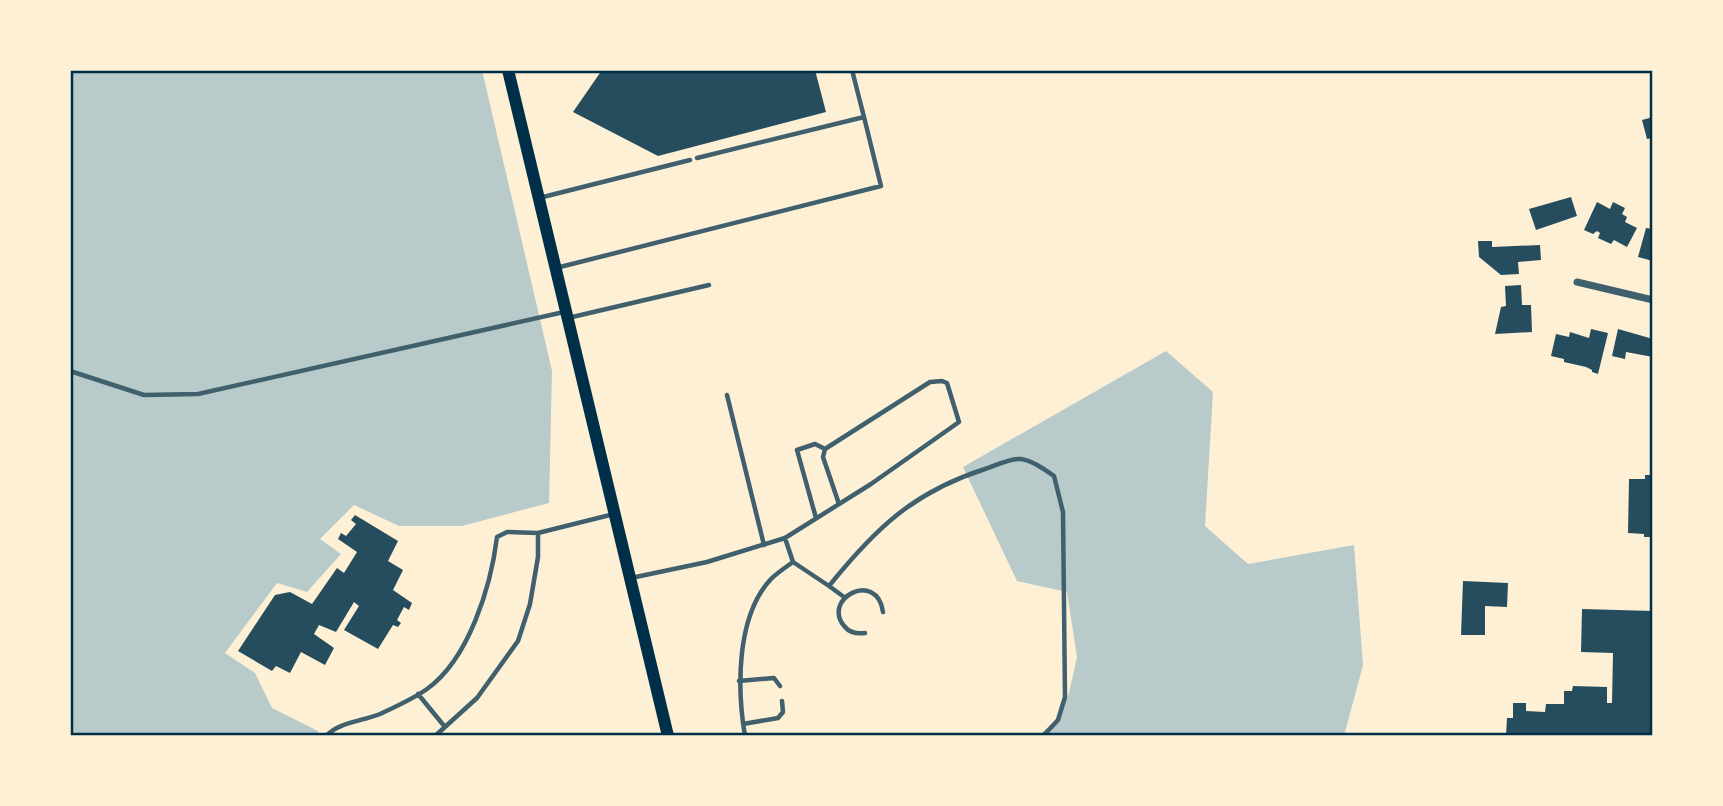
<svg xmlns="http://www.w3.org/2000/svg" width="1723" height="806" font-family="'PT Serif',serif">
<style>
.green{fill:#b9caca}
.building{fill:#264d5e}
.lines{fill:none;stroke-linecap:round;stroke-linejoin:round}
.service{stroke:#3f606c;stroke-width:4.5}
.minor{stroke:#3f606c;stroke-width:7}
.secondary{stroke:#003049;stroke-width:12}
.neatline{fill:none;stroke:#003049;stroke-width:2.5}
</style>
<rect width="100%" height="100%" fill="#fdf0d5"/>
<path class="green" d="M 70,70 L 482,70 L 552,371 L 549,503 L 462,526 L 399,526 L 354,505 L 320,539 L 341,554 L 307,592 L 277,583 L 225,653 L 255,673 L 272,708 L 318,731 L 318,736 L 70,736 Z
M 1166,351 L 1213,392 L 1205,526 L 1248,564 L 1354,545 L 1363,665 L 1344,736 L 1038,736 L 1058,719 L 1069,693 L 1077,657 L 1067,592 L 1017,581 L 963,467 Z"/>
<path class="building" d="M 602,70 L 815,70 L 826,112 L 658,156 L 573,112 Z
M 1653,117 L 1653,138 L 1647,139 L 1642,120 Z
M 1571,197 L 1577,216 L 1536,230 L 1529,209 Z
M 1597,202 L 1610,209 L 1613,202 L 1625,208 L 1622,214 L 1627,217 L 1625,222 L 1637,228 L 1627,247 L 1614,240 L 1611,244 L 1598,238 L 1600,233 L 1597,231 L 1593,234 L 1584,230 Z
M 1646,228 L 1653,229 L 1653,261 L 1638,257 Z
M 1478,241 L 1492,241 L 1492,247 L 1540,245 L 1541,260 L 1518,262 L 1519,274 L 1501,275 L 1479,257 Z
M 1521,285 L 1522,305 L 1531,305 L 1532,332 L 1495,334 L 1501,307 L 1506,306 L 1505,286 Z
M 1591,329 L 1608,333 L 1598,374 L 1592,372 L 1592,370 L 1586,367 L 1564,362 L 1564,359 L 1551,356 L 1556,334 L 1569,337 L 1570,332 L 1589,338 Z
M 1618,329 L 1653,339 L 1653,357 L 1626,352 L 1625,359 L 1612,356 Z
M 1645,475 L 1653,475 L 1653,537 L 1644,537 L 1644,534 L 1628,533 L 1629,479 L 1645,479 Z
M 355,515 L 398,541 L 388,561 L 403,570 L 393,590 L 412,603 L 409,610 L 404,607 L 397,620 L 401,623 L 398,627 L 393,625 L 378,649 L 344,630 L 359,606 L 354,602 L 336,632 L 319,625 L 314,634 L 334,648 L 325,665 L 301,652 L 290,673 L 276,666 L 272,671 L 238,651 L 275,595 L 290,592 L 312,604 L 337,568 L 344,573 L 357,552 L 338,539 L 341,533 L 346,536 L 356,524 L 351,520 Z
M 1463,581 L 1508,583 L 1507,607 L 1485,606 L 1485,635 L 1461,635 Z
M 1582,609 L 1653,611 L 1653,736 L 1506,736 L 1507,718 L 1513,718 L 1513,703 L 1526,703 L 1526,711 L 1545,712 L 1546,704 L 1564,704 L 1564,691 L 1572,691 L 1573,686 L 1607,687 L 1607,703 L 1612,703 L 1613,653 L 1581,652 Z"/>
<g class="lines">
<path class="service" d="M 697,158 L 864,117 L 852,70
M 539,198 L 690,160
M 556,268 L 881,186 L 864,117
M 568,318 L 709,285
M 70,371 L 144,395 L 198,394 L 564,312
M 727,395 L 764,545
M 816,518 L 797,450 L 815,444 L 825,449
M 785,538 L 793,562 L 829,586 C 875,529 913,492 985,469 C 995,466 1010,458 1021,459 C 1033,461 1044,469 1054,476 L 1063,512 L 1065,697 L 1058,720 L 1043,736
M 631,578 L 707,562 L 785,538 L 871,484 L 959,422 L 947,383 L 942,381 L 930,382 L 825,449 L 823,457 L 839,504
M 829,586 L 844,597
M 865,633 C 857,634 850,633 845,627 C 820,599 877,569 883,612
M 739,681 L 774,678 L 780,686
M 418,694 L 445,727
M 743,724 L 778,718 L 783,712 L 782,701
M 326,736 C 339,722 363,721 380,714 C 395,707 413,699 427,689 C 469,659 491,586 497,537 L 507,532 L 538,533 L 614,514
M 435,736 L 477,698 L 518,641 L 530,604 L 538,557 L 538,533
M 745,736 C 737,689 736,616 771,579 C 777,573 786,567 793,562"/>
<path class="minor" d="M 1577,282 L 1653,300"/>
<path class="secondary" d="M 508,70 L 668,736"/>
</g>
<rect width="1723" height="806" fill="none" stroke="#fdf0d5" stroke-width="144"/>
<rect x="72" y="72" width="1579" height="662" class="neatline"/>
</svg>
